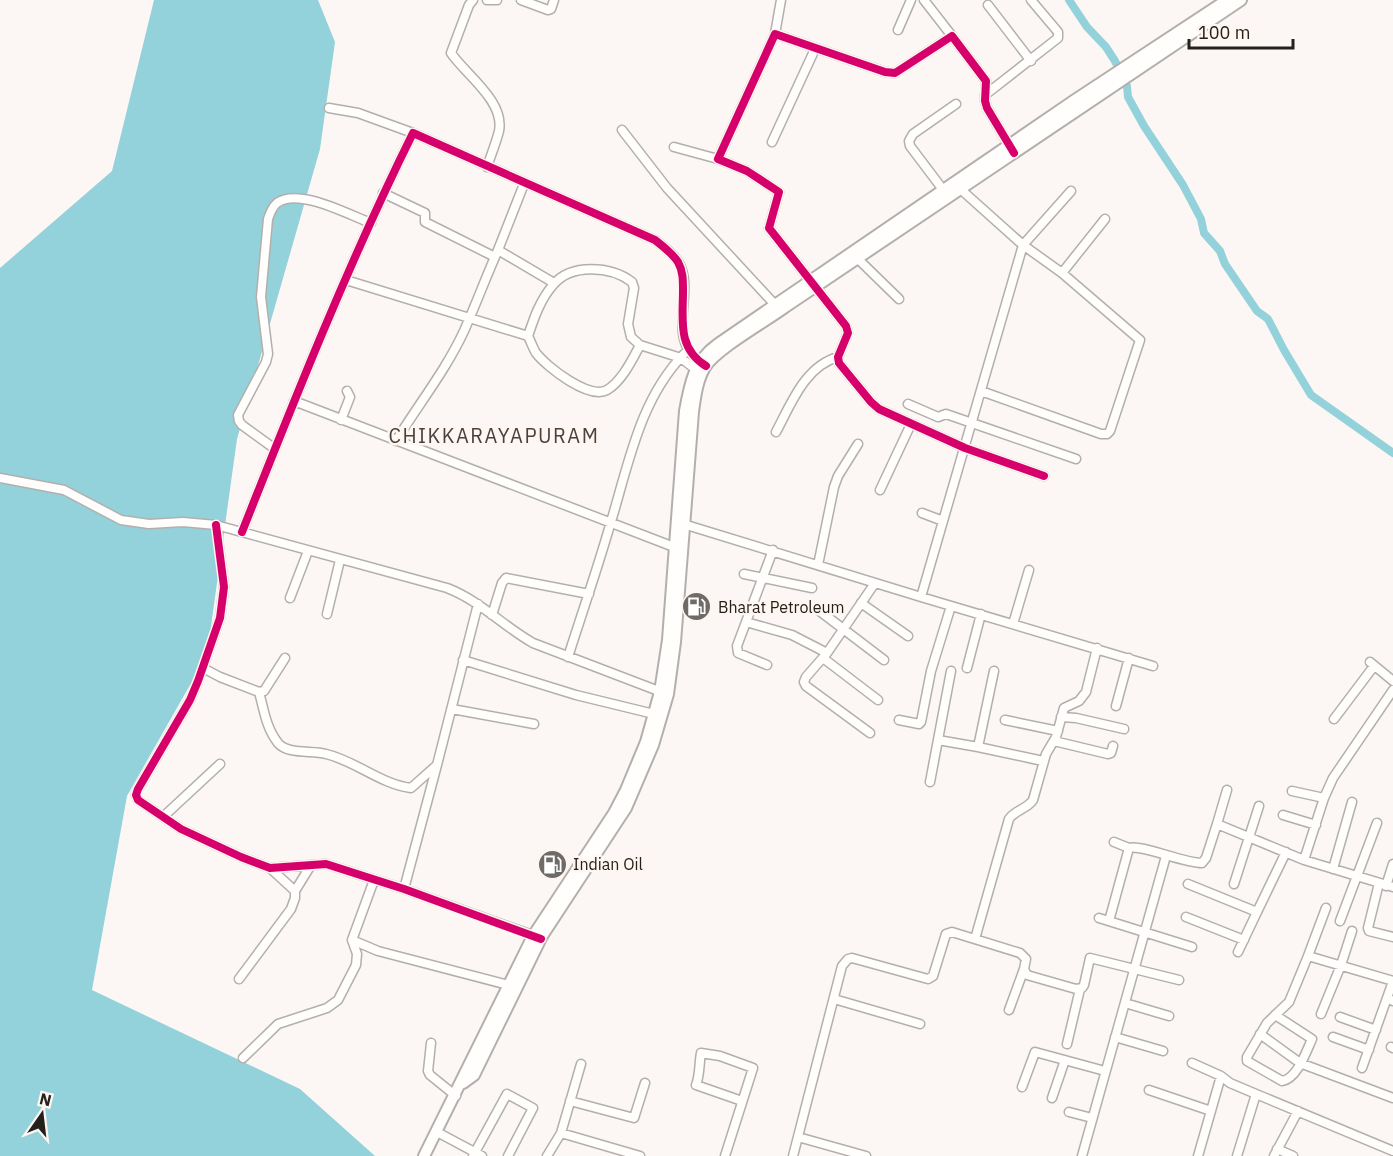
<svg xmlns="http://www.w3.org/2000/svg" width="1393" height="1156" font-family="'IBM Plex Sans',sans-serif">
<style>
.water{fill:#94d2db}
.lines{fill:none;stroke-linecap:round;stroke-linejoin:round}
.canal{stroke:#94d2db;stroke-width:8}
.minor-casing{stroke:#b3afac;stroke-width:11}
.major-casing{stroke:#b3afac;stroke-width:14}
.minor{stroke:#fffefd;stroke-width:8}
.major{stroke:#fffefd;stroke-width:10}
.cycleway-casing{stroke:#fff6f0;stroke-width:11}
.cycleway{stroke:#d6006c;stroke-width:8}
.labels{text-anchor:middle;stroke-width:5;stroke-linejoin:round;paint-order:stroke}
.poi-label{font-size:16px;fill:#23201e;stroke:#fff6f0;text-anchor:start}
.quarter-label{font-size:20px;letter-spacing:1.5px;fill:#48413d;stroke:#fff6f0}
</style>
<rect width="100%" height="100%" fill="#fcf7f4"/>
<path class="water" d="M 154,0 L 318,0 L 335,42 L 320,149 L 237,439 L 207,655 L 127,796 L 92,990 L 300,1089 L 375,1156 L 0,1156 L 0,268 L 112,171 Z"/>
<g class="lines">
<path class="canal" d="M 1069,0 L 1087,27 L 1106,47 L 1115,61 L 1127,86 L 1128,97 L 1144,126 L 1183,185 L 1201,219 L 1204,233 L 1220,251 L 1225,264 L 1257,311 L 1268,319 L 1284,350 L 1311,395 L 1393,453"/>
<defs>
<path id="minor" d="M 473,0 L 469,5 L 451,53 C 465,74 505,101 499,131 C 496,143 491,155 487,167
M 487,0 L 497,0
M 521,0 L 548,10 L 551,9 L 554,0
M 924,0 L 952,36
M 988,5 L 1031,61
M 898,30 L 911,0
M 775,34 L 781,0
M 985,95 L 1058,38 L 1058,32 L 1031,0
M 329,108 L 358,113 L 413,133
M 622,130 L 667,188 L 778,308
M 772,142 L 815,49
M 674,147 L 718,159
M 1012,150 L 987,108 L 985,101 L 986,81 L 952,36 L 895,73 L 885,72 L 775,34 L 718,159 L 747,171 L 779,192 L 769,228 L 846,326 L 848,333 L 838,357 L 839,363 L 871,402 L 879,409 L 965,448 L 1044,476
M 524,184 L 498,250 L 554,283
M 944,191 L 910,146 L 909,141 L 913,134 L 956,104
M 383,193 L 425,213 L 425,222 L 495,257
M 858,259 L 899,299
M 1062,273 L 1105,219
M 346,280 L 528,336 C 534,318 540,300 553,285 C 571,263 611,266 632,282 L 634,288 L 628,324 L 631,337 L 640,345 L 681,358 L 699,372
M 528,336 C 531,342 533,348 536,353 C 547,367 589,400 607,390 C 622,381 632,360 640,345
M 981,391 L 1101,434 L 1107,434 L 1110,431 L 1140,340 L 1062,273 L 1023,245 L 1071,191
M 294,401 L 674,547
M 908,404 L 938,417 L 946,414 L 1076,459
M 341,420 L 350,397 L 347,391
M 776,432 C 791,404 805,366 838,357
M 396,441 C 418,405 446,370 464,331 C 476,304 486,277 498,250
M 275,449 L 242,425 L 239,421 L 238,415 L 266,362 L 268,354 L 261,297 L 268,219 C 270,213 272,207 277,203 C 298,187 349,215 371,223
M 0,478 L 64,490 L 121,520 L 149,524 L 183,522 L 216,525 L 447,588 C 479,600 503,626 533,643 L 664,693
M 880,490 L 911,424
M 922,513 L 943,521
M 680,523 L 921,597 L 1153,666
M 216,525 L 224,587 L 220,618 L 198,681 L 190,700 L 138,789 L 136,795 L 138,800 L 181,829 L 241,857 L 270,868 L 326,864 L 404,889 L 538,937
M 242,532 C 295,398 349,262 413,133 L 655,240 C 664,247 673,253 679,263 C 696,293 663,340 704,365
M 818,565 L 834,487 L 838,476 L 858,444
M 744,574 L 812,588
M 921,597 L 1023,245 L 957,186
M 290,598 L 308,551
M 861,603 L 908,636
M 817,609 L 884,660
M 327,614 L 340,560
M 492,615 L 502,583 L 506,578 L 589,594
M 746,622 L 792,635 L 827,653
M 1013,624 L 1029,570
M 568,657 C 582,613 597,570 610,525 C 628,467 639,400 684,354
M 823,658 L 878,700
M 463,660 L 576,695 L 654,714
M 1370,662 L 1393,681
M 767,665 L 738,653 L 737,646 L 773,550
M 203,668 L 220,677 L 259,692 L 264,691 L 285,658
M 967,668 L 981,614
M 994,671 L 978,747 L 1043,761
M 259,692 C 264,710 266,728 278,743 C 288,755 312,750 326,754 C 356,761 380,784 411,788 L 437,765 L 478,604
M 1116,706 L 1129,658
M 452,709 L 534,724
M 1061,717 L 1076,718 L 1124,729
M 1334,719 L 1374,666
M 899,720 L 919,724 L 921,722 L 931,671 L 951,606
M 1005,720 L 1058,731
M 870,733 L 806,686 L 804,682 L 806,677 L 827,653 L 875,583
M 938,740 L 978,747
M 1054,741 L 1108,754 L 1111,753 L 1113,746
M 930,782 L 951,671
M 1292,791 L 1324,798
M 1283,815 L 1316,825
M 164,816 L 220,764
M 1217,824 L 1227,790
M 1114,842 L 1129,848
M 1304,860 L 1324,798 L 1333,778 L 1393,690
M 1333,869 L 1352,802
M 1379,883 L 1368,928 L 1369,931 L 1393,937
M 1188,884 L 1257,912 L 1286,852
M 1234,884 L 1259,806
M 1386,886 L 1393,864
M 404,889 L 437,765
M 295,891 L 311,865
M 1326,908 L 1308,956 L 1393,981
M 1186,917 L 1244,940
M 1099,918 L 1192,947
M 1109,921 L 1129,848 C 1141,844 1183,863 1202,863 L 1206,858 L 1217,824 L 1304,860 L 1393,887
M 1340,921 L 1377,823
M 975,939 L 1009,819 C 1015,810 1027,809 1033,800 L 1046,754 L 1056,737 L 1064,708 L 1079,701 L 1086,692 L 1097,648
M 352,940 L 378,951 L 512,986
M 1238,952 L 1257,912
M 239,979 L 291,909 L 295,898 L 295,891 L 270,868
M 1393,981 L 1387,998 L 1393,1001
M 834,999 L 920,1024
M 1125,1003 L 1169,1016
M 1009,1010 L 1024,969
M 1321,1014 L 1341,965 L 1352,931
M 1275,1015 L 1312,1039 C 1306,1052 1297,1079 1282,1081 L 1247,1061 L 1247,1057 L 1267,1023 L 1289,1002 L 1308,956
M 1340,1017 L 1376,1030
M 1260,1034 L 1300,1063 L 1393,1098
M 1115,1037 L 1163,1051
M 1333,1037 L 1369,1050
M 431,1043 L 428,1071 L 430,1075 L 456,1096
M 1067,1044 L 1080,989
M 1391,1047 L 1393,1048
M 243,1058 L 278,1024 L 327,1008 L 338,1000 L 356,965 L 357,954 L 352,940 L 374,880
M 1192,1063 L 1221,1076
M 1362,1068 L 1387,998
M 1022,1087 L 1035,1052 L 1105,1071
M 1149,1090 L 1211,1111
M 1256,1094 L 1393,1151
M 1052,1098 L 1065,1060
M 570,1101 L 634,1118 L 645,1083
M 1069,1112 L 1092,1118
M 437,1132 L 482,1156
M 561,1133 L 581,1064
M 798,1137 L 866,1156
M 1277,1149 L 1293,1156
M 473,1156 L 507,1094 L 533,1108 L 508,1156
M 547,1156 L 561,1133 L 640,1156
M 725,1156 L 753,1068 L 720,1056 L 701,1053 C 699,1064 700,1075 696,1085 L 742,1101
M 793,1156 L 842,966 L 848,959 L 852,958 L 928,979 L 933,976 L 946,934 L 952,932 L 1020,953 L 1026,959 L 1024,969 L 1027,975 L 1076,989 L 1082,988 L 1084,985 L 1090,958 L 1179,980
M 1082,1156 L 1166,856
M 1198,1156 L 1221,1076 L 1230,1083 L 1256,1094 L 1237,1156
M 1274,1156 L 1298,1111"/>
<path id="major" d="M 463,1083 L 474,1075 L 542,936 L 626,808 L 653,745 L 668,694 L 675,642 L 693,412 C 695,397 697,380 705,367 C 716,349 766,321 785,307 L 1241,0
M 424,1156 L 533,936 L 614,813 L 626,790 L 646,742 L 660,692 L 668,640 L 685,411 C 690,383 694,361 718,344 L 1075,100 L 1227,0"/>
</defs>
<use href="#minor" class="minor-casing"/>
<use href="#major" class="major-casing"/>
<use href="#minor" class="minor"/>
<use href="#major" class="major"/>
<defs>
<path id="cycleway" d="M 1014,153 L 987,108 L 985,101 L 986,81 L 952,36 L 895,73 L 885,72 L 775,34 L 718,159 L 747,171 L 779,192 L 769,228 L 846,326 L 848,333 L 838,357 L 839,363 L 871,402 L 879,409 L 965,448 L 1044,476
M 216,525 L 224,587 L 220,618 L 198,681 L 190,700 L 138,789 L 136,795 L 138,800 L 181,829 L 241,857 L 270,868 L 326,864 L 404,889 L 541,939
M 242,532 C 295,398 349,262 413,133 L 655,240 C 664,247 672,253 678,262 C 683,271 683,280 683,290 C 683,320 677,348 706,366"/>
</defs>
<use href="#cycleway" class="cycleway-casing"/>
<use href="#cycleway" class="cycleway"/>
</g>
<defs>
<symbol id="fuel-disc" viewBox="-11 -11 22 22"><circle r="9.5" fill="#6f6b69" stroke="#fff6f0"/><path d="M-5.5-6h7V0h2V4h1.3V-2.5L3-4.5l.8-.8L6-3V5H2.5V1h-1V6h-7ZM-4.2-4.7v3.2H.2V-4.7Z" fill="#fff"/></symbol>
</defs>
<g fill-rule="evenodd">
<use href="#fuel-disc" x="680" y="590" width="33" height="33"/>
<use href="#fuel-disc" x="536" y="848" width="33" height="33"/>
</g>
<g class="labels">
<g class="poi-label">
<text x="718" y="613">Bharat Petroleum</text>
<text x="573" y="870">Indian Oil</text>
</g>
<g class="quarter-label">
<text x="494" y="443">CHIKKARAYAPURAM</text>
</g>
</g>
<g transform="translate(42 1114) rotate(14)" stroke="#fff6f0" stroke-width="4.5" paint-order="stroke">
<path d="M0-4.5L10 22L0 15L-10 22Z" fill="#23201e"/>
<text y="-9" font-size="16" font-weight="bold" text-anchor="middle" fill="#23201e">N</text>
</g>
<path d="M1189 39v9h104v-9" fill="none" stroke="#23201e" stroke-width="3"/>
<text x="1198" y="39" font-size="18" fill="#23201e" stroke="#fff6f0" stroke-width="4.5" paint-order="stroke">100 m</text>
</svg>
